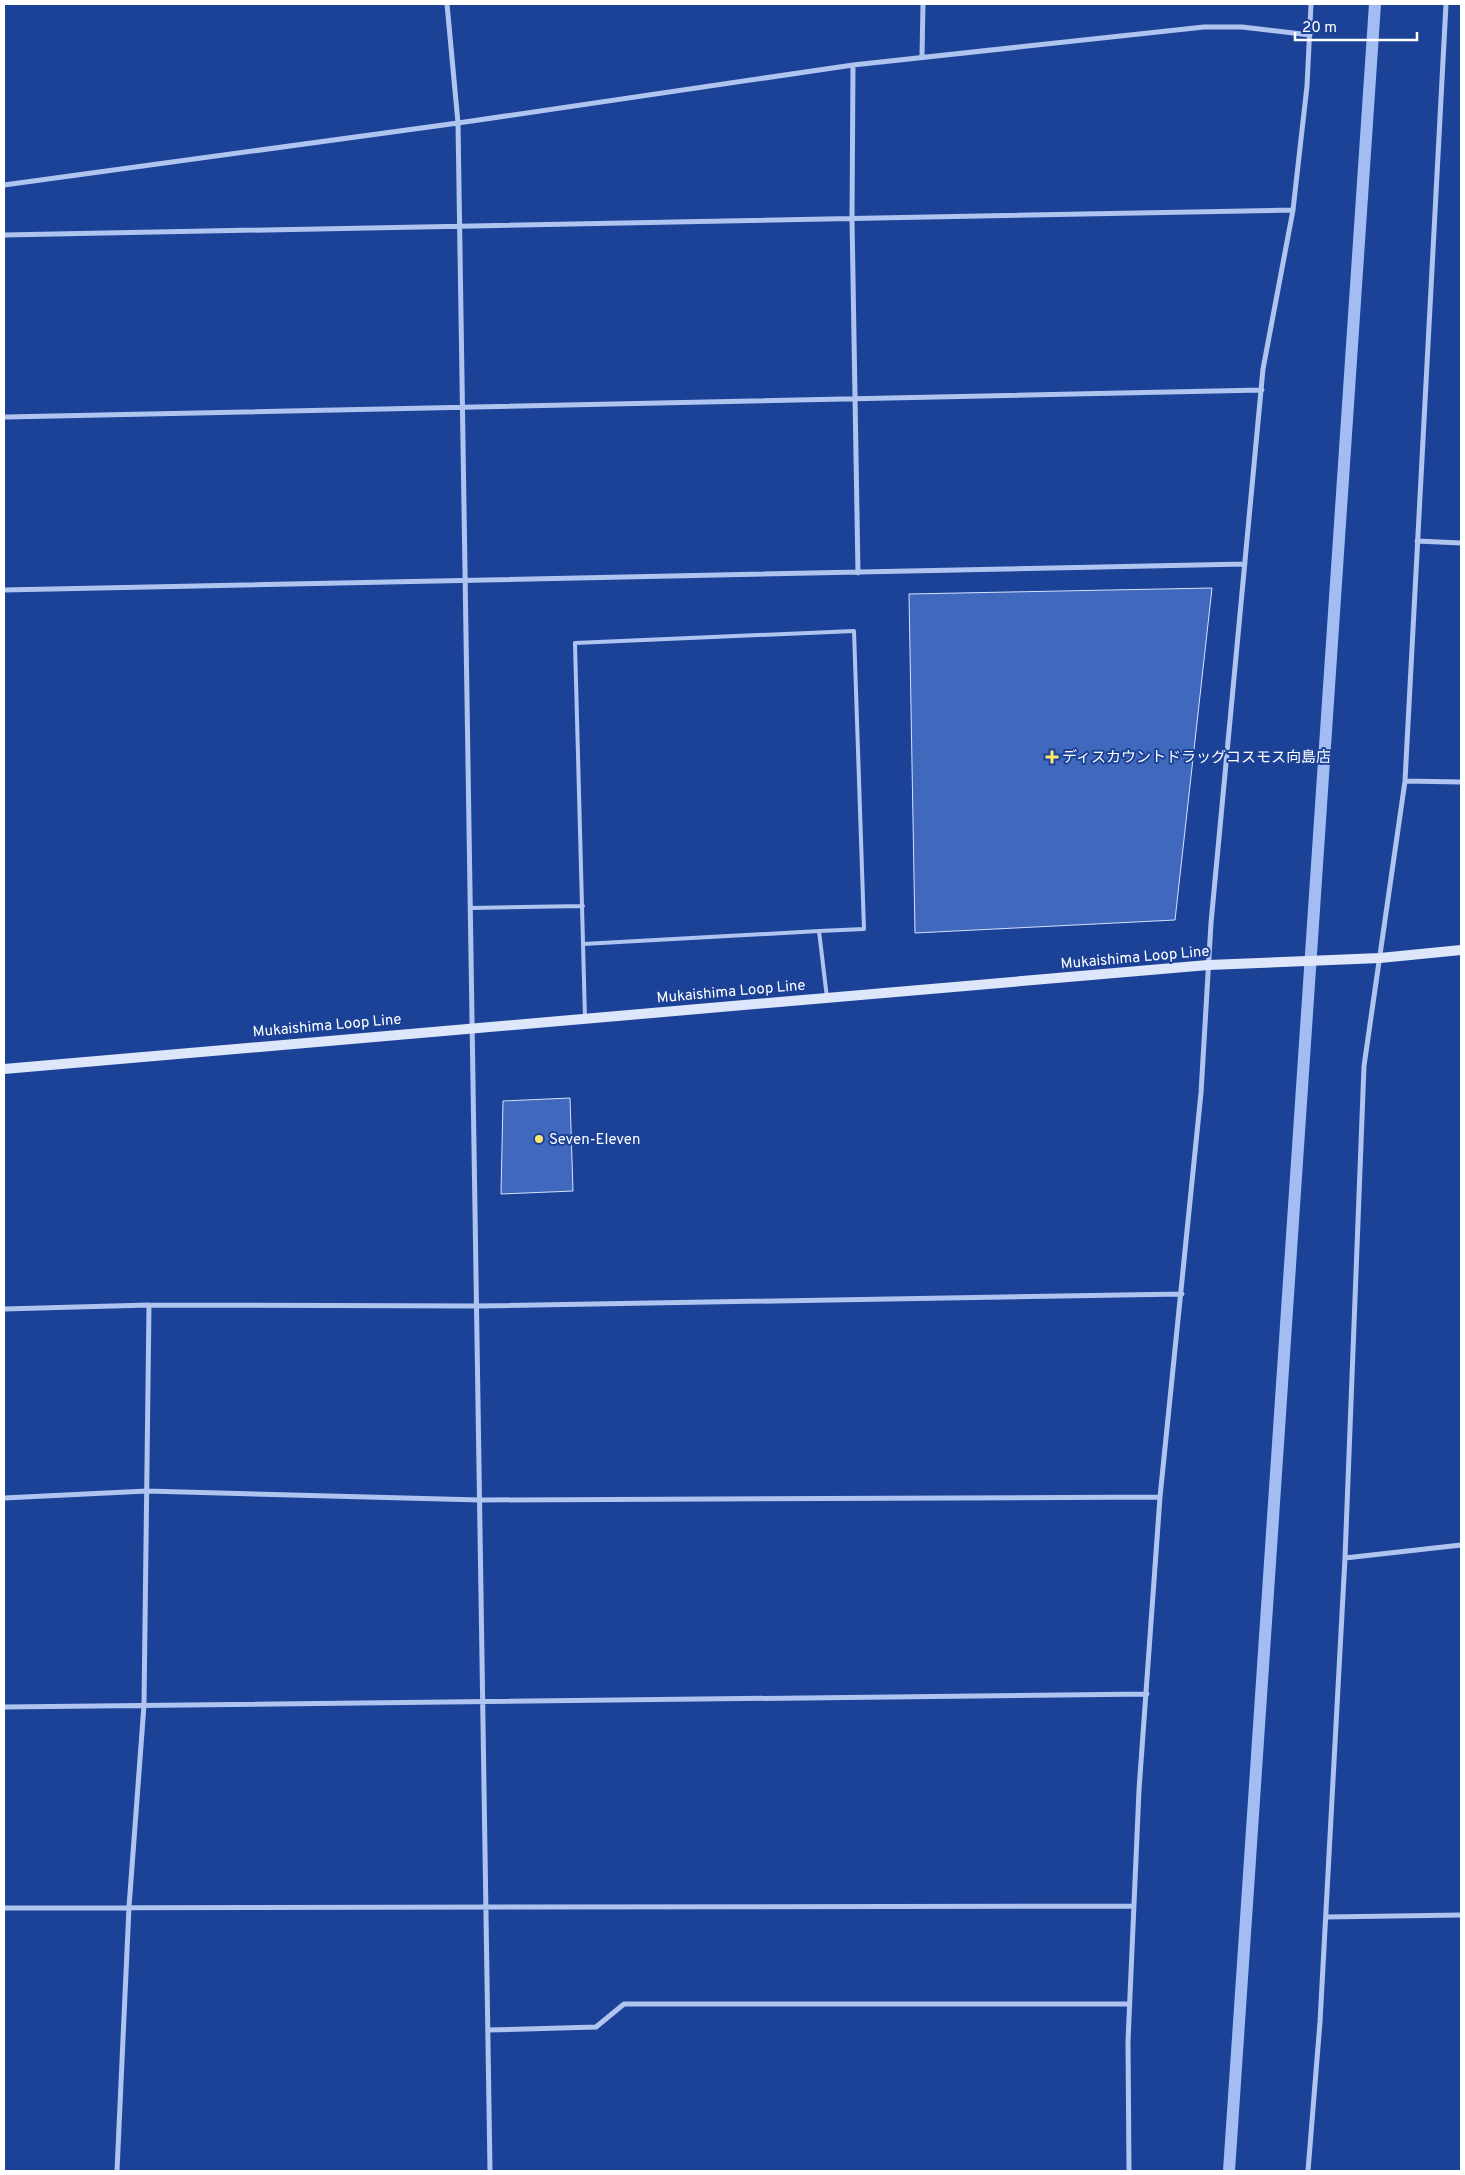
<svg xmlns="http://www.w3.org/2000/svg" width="1465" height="2175" font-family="Overpass,'Noto Sans JP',sans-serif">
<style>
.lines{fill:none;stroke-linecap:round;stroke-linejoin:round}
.stream{stroke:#a3bdf2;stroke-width:12}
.building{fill:#4068bc;stroke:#d6e2fb}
.service{stroke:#b0c4f0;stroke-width:4}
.minor{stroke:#b0c4f0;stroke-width:5}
.secondary{stroke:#dde6fb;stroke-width:10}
.poi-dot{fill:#ffe86e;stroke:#1c4297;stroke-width:2}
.labels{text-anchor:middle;stroke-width:4;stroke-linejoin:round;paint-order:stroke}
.poi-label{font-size:15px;fill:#fff;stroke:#1c4297;text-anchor:start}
.street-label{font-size:15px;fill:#fff;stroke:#1c4297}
</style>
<rect width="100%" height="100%" fill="#1c4297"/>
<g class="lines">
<path class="stream" d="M 1229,2171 L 1375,4"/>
</g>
<path class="building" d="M 1212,588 L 1175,920 L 915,933 L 909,594 Z
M 570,1098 L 573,1191 L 501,1194 L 503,1101 Z"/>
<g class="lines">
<path class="service" d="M 471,908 L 583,906
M 583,944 L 819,931
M 585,1018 L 575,643 L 854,631 L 864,929 L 819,931 L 827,998"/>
<path class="minor" d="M 447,4 L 458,123 L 490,2171
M 922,56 L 923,4
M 853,65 L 852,219 L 858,573
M 4,185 L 458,123 L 853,65 L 1204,27 L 1242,27 L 1310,35
M 4,235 L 1293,210
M 6,417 L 1262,390
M 1417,541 L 1461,543
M 4,590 L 1245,564
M 1405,781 L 1461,782
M 4,1309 L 149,1305 L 477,1306 L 1182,1294
M 4,1498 L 147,1491 L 480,1500 L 1160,1497
M 1345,1558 L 1461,1545
M 4,1707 L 1147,1694
M 4,1908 L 1134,1906
M 1326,1917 L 1461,1915
M 488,2030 L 596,2027 L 624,2004 L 1129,2004
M 117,2171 L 129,1907 L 144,1705 L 149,1305
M 1129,2171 L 1128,2041 L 1139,1790 L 1160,1497 L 1201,1093 L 1211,923 L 1263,369 L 1293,210 L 1307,86 L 1311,4
M 1308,2171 L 1320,2022 L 1345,1558 L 1364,1066 L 1405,781 L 1446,4"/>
<path class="secondary" d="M 4,1069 L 1208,965 L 1380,958 L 1461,950"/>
</g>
<g class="poi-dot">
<path d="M1049.5 749.5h5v5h5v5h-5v5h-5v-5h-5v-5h5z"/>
<circle cx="539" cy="1139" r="5"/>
</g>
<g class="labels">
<g class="poi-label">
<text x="1062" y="762">ディスカウントドラッグコスモス向島店</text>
<text x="549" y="1144">Seven-Eleven</text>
</g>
<g class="street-label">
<text transform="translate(1135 957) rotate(-5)" y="5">Mukaishima Loop Line</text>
<text transform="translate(731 991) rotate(-5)" y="5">Mukaishima Loop Line</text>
<text transform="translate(327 1025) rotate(-5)" y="5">Mukaishima Loop Line</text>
</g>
</g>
<rect width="1465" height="2175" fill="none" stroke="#ffffff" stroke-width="10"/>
<path d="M1295 32v8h122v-8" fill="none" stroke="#ffffff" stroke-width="2.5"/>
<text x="1302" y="32" font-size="15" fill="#ffffff" stroke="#1c4297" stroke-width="4" paint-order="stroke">20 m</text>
</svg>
